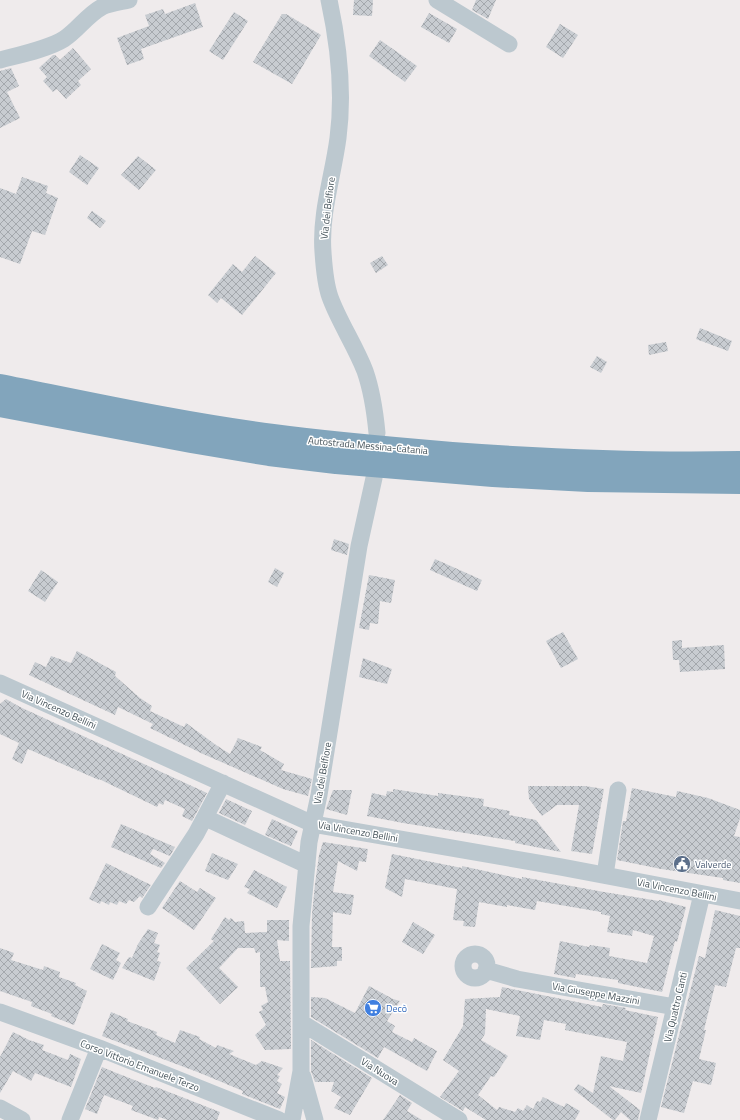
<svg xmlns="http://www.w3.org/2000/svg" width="740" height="1120" font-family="'Titillium Web',sans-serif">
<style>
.building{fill:url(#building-cross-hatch)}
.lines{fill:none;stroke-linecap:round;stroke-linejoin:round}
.minor{stroke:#bcc8cf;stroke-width:17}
.highway{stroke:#82a5bc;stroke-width:22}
.labels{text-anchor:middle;stroke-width:3;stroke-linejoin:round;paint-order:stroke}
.street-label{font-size:10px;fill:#445259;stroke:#fff}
.service-label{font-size:10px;fill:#4e5e75;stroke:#fff;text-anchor:start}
.shop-label{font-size:10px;fill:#366cbe;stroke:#fff;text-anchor:start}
</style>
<defs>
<pattern id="building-cross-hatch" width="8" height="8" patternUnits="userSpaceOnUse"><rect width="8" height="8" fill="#c8ccd1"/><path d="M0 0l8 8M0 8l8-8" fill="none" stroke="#a4a8ad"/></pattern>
</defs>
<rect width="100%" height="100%" fill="#efebec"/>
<path class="building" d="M 354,0 L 373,0 L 372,16 L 353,15 Z
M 476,0 L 496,0 L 488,19 L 472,10 Z
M 195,3 L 203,27 L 141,49 L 144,59 L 127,65 L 117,38 L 149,26 L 145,15 L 163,9 L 165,14 Z
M 234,12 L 248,21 L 223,60 L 209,51 Z
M 429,13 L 457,29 L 449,43 L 421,27 Z
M 282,14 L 286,14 L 321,35 L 292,84 L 253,62 Z
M 560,24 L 578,35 L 563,58 L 546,47 Z
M 380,40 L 417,66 L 405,82 L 369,56 Z
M 73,48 L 91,69 L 78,81 L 81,85 L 66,99 L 57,89 L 53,92 L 43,81 L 47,77 L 39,68 L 53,55 L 55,55 L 60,60 Z
M 11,68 L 19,86 L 7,92 L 20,118 L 0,128 L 0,71 Z
M 80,155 L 99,168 L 87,185 L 69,172 Z
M 138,156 L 156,170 L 139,190 L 121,175 Z
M 22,177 L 48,186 L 46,193 L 58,198 L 45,235 L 32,231 L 20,264 L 0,257 L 0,188 L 16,194 Z
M 92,211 L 106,221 L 100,228 L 87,218 Z
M 255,256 L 276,273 L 242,315 L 221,298 L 217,303 L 208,295 L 233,264 L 242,272 Z
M 382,256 L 388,265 L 376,273 L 370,263 Z
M 700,328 L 732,341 L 728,351 L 696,339 Z
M 666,342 L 668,351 L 649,355 L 648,345 Z
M 597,356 L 607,362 L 601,373 L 590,367 Z
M 334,539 L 349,544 L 347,555 L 331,550 Z
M 435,559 L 482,580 L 477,591 L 430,570 Z
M 275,568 L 284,573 L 277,587 L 268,582 Z
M 41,570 L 58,582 L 45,602 L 28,591 Z
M 369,575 L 395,580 L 391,603 L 380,601 L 378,624 L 370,623 L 369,630 L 359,628 Z
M 563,632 L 578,659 L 561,668 L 546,641 Z
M 682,640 L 682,648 L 724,645 L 725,669 L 680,672 L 679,660 L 673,660 L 672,641 Z
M 77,651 L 116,672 L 115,676 L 140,698 L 152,706 L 150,711 L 184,727 L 186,723 L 216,745 L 230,754 L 238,738 L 262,747 L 260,750 L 284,764 L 281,770 L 312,779 L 308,796 L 283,789 L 203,754 L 150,728 L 153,724 L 118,707 L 115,715 L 29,675 L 35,662 L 46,667 L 51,656 L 71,663 Z
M 363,658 L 392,669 L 387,684 L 359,677 Z
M 6,699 L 20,707 L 207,793 L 192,821 L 182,816 L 185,809 L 165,800 L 163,805 L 159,803 L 157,807 L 99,779 L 99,780 L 28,749 L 22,764 L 12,759 L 19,743 L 0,734 L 0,704 Z
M 528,786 L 585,786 L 604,789 L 592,854 L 571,851 L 579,805 L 557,805 L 542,816 L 529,799 Z
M 632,788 L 676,797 L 677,791 L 708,798 L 740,810 L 740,818 L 734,836 L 740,837 L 740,883 L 723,880 L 723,878 L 661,869 L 617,860 L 623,821 L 626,821 Z
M 393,789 L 438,796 L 438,793 L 484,799 L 483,806 L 510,811 L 509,815 L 536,820 L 561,852 L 515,843 L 515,841 L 403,823 L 367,816 L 372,793 L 386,796 L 387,791 L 393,792 Z
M 333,790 L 352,790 L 347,815 L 326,809 Z
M 226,799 L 252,811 L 245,825 L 219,813 Z
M 272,819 L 298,831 L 291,846 L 265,835 Z
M 121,824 L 175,847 L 170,856 L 153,849 L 150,854 L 165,863 L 161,868 L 111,847 Z
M 323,842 L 368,849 L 366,862 L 359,861 L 357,871 L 338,861 L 333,892 L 354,895 L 351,915 L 333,912 L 332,947 L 342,947 L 342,961 L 337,961 L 337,966 L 311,968 L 312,914 L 315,884 L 319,855 Z
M 212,853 L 238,864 L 228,880 L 205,871 Z
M 392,854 L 462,868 L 462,866 L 522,879 L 522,877 L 604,892 L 659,901 L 659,900 L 686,907 L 677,942 L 675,941 L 662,992 L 618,983 L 618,980 L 576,974 L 575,978 L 554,974 L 560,941 L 589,947 L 590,945 L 610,948 L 609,956 L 647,963 L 654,936 L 633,930 L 632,936 L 607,932 L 610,916 L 601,914 L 601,912 L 537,901 L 535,910 L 507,905 L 507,907 L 479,902 L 475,927 L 463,926 L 464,921 L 453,920 L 457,889 L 405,879 L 402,897 L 385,888 Z
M 106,863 L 151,885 L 142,898 L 140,896 L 134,902 L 129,900 L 126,904 L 119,901 L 117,905 L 110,902 L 109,905 L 101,901 L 100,904 L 89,899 Z
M 254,870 L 287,887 L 277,908 L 247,893 L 250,889 L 244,887 Z
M 180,881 L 197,892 L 200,888 L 216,898 L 194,930 L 162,908 Z
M 715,910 L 740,916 L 740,948 L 736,948 L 726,987 L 715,985 L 704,1030 L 706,1030 L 699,1059 L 716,1063 L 711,1085 L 693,1081 L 684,1113 L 661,1107 L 699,956 L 705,958 Z
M 225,917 L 229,920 L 231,918 L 235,922 L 244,921 L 245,933 L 267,932 L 267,920 L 289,920 L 289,941 L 277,940 L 280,961 L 290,961 L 291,1049 L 265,1050 L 255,1035 L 266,1025 L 259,1012 L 263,1010 L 261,1006 L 268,1002 L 265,987 L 260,987 L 260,952 L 256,953 L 254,948 L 238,948 L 219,968 L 238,987 L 220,1004 L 186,968 L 214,941 L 211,939 Z
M 413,922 L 435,935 L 423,954 L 402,942 Z
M 148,929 L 158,933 L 154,943 L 160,945 L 157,952 L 160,953 L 157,961 L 161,962 L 154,981 L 122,968 L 129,957 L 132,958 L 138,944 Z
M 102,944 L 120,953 L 116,960 L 121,963 L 113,980 L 90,969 Z
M 0,948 L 14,953 L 11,960 L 43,970 L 44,966 L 60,972 L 59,977 L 76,983 L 75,985 L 87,991 L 74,1025 L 51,1016 L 52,1014 L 31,1006 L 32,1002 L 0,991 Z
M 369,986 L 393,999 L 400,1001 L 387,1021 L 395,1026 L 392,1032 L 412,1042 L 414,1038 L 437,1051 L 427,1071 L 384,1047 L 378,1058 L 311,1017 L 311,997 L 325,998 L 355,1013 Z
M 502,987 L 602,1007 L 603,1004 L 626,1008 L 625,1010 L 658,1017 L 641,1093 L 609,1086 L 640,1110 L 638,1120 L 630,1120 L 621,1112 L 615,1120 L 613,1120 L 574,1090 L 578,1084 L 593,1093 L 601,1056 L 623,1061 L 627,1042 L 565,1030 L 566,1024 L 544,1020 L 540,1040 L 516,1036 L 520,1016 L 486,1009 L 485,1034 L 481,1040 L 508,1056 L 494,1077 L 491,1076 L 478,1095 L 497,1110 L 499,1107 L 515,1112 L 518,1108 L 523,1111 L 527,1105 L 533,1109 L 537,1101 L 540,1102 L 543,1097 L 564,1107 L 566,1103 L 580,1111 L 575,1120 L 486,1120 L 465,1107 L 463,1111 L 440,1097 L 459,1071 L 443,1060 L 463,1026 L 465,999 L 500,997 Z
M 111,1012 L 128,1019 L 127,1021 L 157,1032 L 156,1035 L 175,1043 L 180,1030 L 200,1037 L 199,1039 L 216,1048 L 217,1045 L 234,1051 L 229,1054 L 256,1065 L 262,1061 L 283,1068 L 277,1075 L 280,1076 L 277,1081 L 282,1084 L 277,1093 L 285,1097 L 280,1109 L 242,1094 L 243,1091 L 200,1073 L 102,1036 Z
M 13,1032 L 29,1040 L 44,1045 L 42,1050 L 68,1060 L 70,1054 L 81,1059 L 71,1087 L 35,1073 L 31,1081 L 13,1071 L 0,1093 L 0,1057 Z
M 311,1040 L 372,1078 L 350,1115 L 334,1108 L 341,1097 L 331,1091 L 334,1082 L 315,1082 L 311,1071 Z
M 102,1067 L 114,1072 L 155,1088 L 156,1087 L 220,1112 L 217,1120 L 168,1120 L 159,1117 L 158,1120 L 131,1110 L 133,1106 L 104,1095 L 97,1114 L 85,1109 Z
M 400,1095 L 412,1103 L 407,1111 L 422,1120 L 383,1120 Z"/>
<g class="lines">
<path class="minor" d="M 329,0 C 339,46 344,92 338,138 C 333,176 320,214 323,252 C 324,267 325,283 330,297 C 339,322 355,345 365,371 C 372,391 375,412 377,433
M 437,0 L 509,44
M 0,60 C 19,55 48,49 64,39 C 78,30 87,15 102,7 C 110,3 120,2 129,0
M 0,683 L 313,824 L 561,867 L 740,901
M 206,818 L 307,865
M 605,875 L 618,790
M 148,907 L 196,834 L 223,783
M463 966a12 12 0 1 1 24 0a12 12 0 1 1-24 0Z
M 486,970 L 517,979 L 675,1007
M 0,1012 L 99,1048 L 279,1120
M 302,1023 L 459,1120
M 303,1077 L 315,1120
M 0,1108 L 22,1120
M 70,1120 L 99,1048
M 292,1120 L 301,1071 L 301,926 L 309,842 L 319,795 L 359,546 L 374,478
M 648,1120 L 702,894"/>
<path class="highway" d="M 0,385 C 90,403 181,423 273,435 C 332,443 392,448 452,453 C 548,460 644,464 740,462
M 0,406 L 191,442 L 269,455 L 336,463 L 493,476 L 588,481 L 740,483"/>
</g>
<defs>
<symbol id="civic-disc" viewBox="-11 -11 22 22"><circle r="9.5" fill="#5c6f8a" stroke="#fff"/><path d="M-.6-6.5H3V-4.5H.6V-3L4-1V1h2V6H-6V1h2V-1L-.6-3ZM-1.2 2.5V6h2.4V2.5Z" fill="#fff"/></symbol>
<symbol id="supermarket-disc" viewBox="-11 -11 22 22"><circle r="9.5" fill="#3f7fe0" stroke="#fff"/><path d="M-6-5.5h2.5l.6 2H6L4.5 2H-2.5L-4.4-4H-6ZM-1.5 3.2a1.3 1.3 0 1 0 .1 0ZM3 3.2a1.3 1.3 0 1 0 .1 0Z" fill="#fff"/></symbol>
</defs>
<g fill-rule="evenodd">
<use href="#civic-disc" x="672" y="854" width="20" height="20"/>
<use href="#supermarket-disc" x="363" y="998" width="20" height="20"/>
</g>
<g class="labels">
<g class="street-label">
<text transform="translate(327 208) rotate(-83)" y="4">Via dei Belfiore</text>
<text transform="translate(368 445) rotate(5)" y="4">Autostrada Messina-Catania</text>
<text transform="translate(59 709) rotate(24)" y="4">Via Vincenzo Bellini</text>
<text transform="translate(322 773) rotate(-80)" y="4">Via dei Belfiore</text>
<text transform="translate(358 831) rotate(10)" y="4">Via Vincenzo Bellini</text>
<text transform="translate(677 889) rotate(11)" y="4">Via Vincenzo Bellini</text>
<text transform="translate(596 993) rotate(10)" y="4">Via Giuseppe Mazzini</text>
<text transform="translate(675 1007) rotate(-77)" y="4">Via Quattro Canti</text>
<text transform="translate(140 1065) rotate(21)" y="4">Corso Vittorio Emanuele Terzo</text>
<text transform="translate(380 1071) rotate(32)" y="4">Via Nuova</text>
</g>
<g class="service-label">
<text x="695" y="868">Valverde</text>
</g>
<g class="shop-label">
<text x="386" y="1012">Decò</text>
</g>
</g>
</svg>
